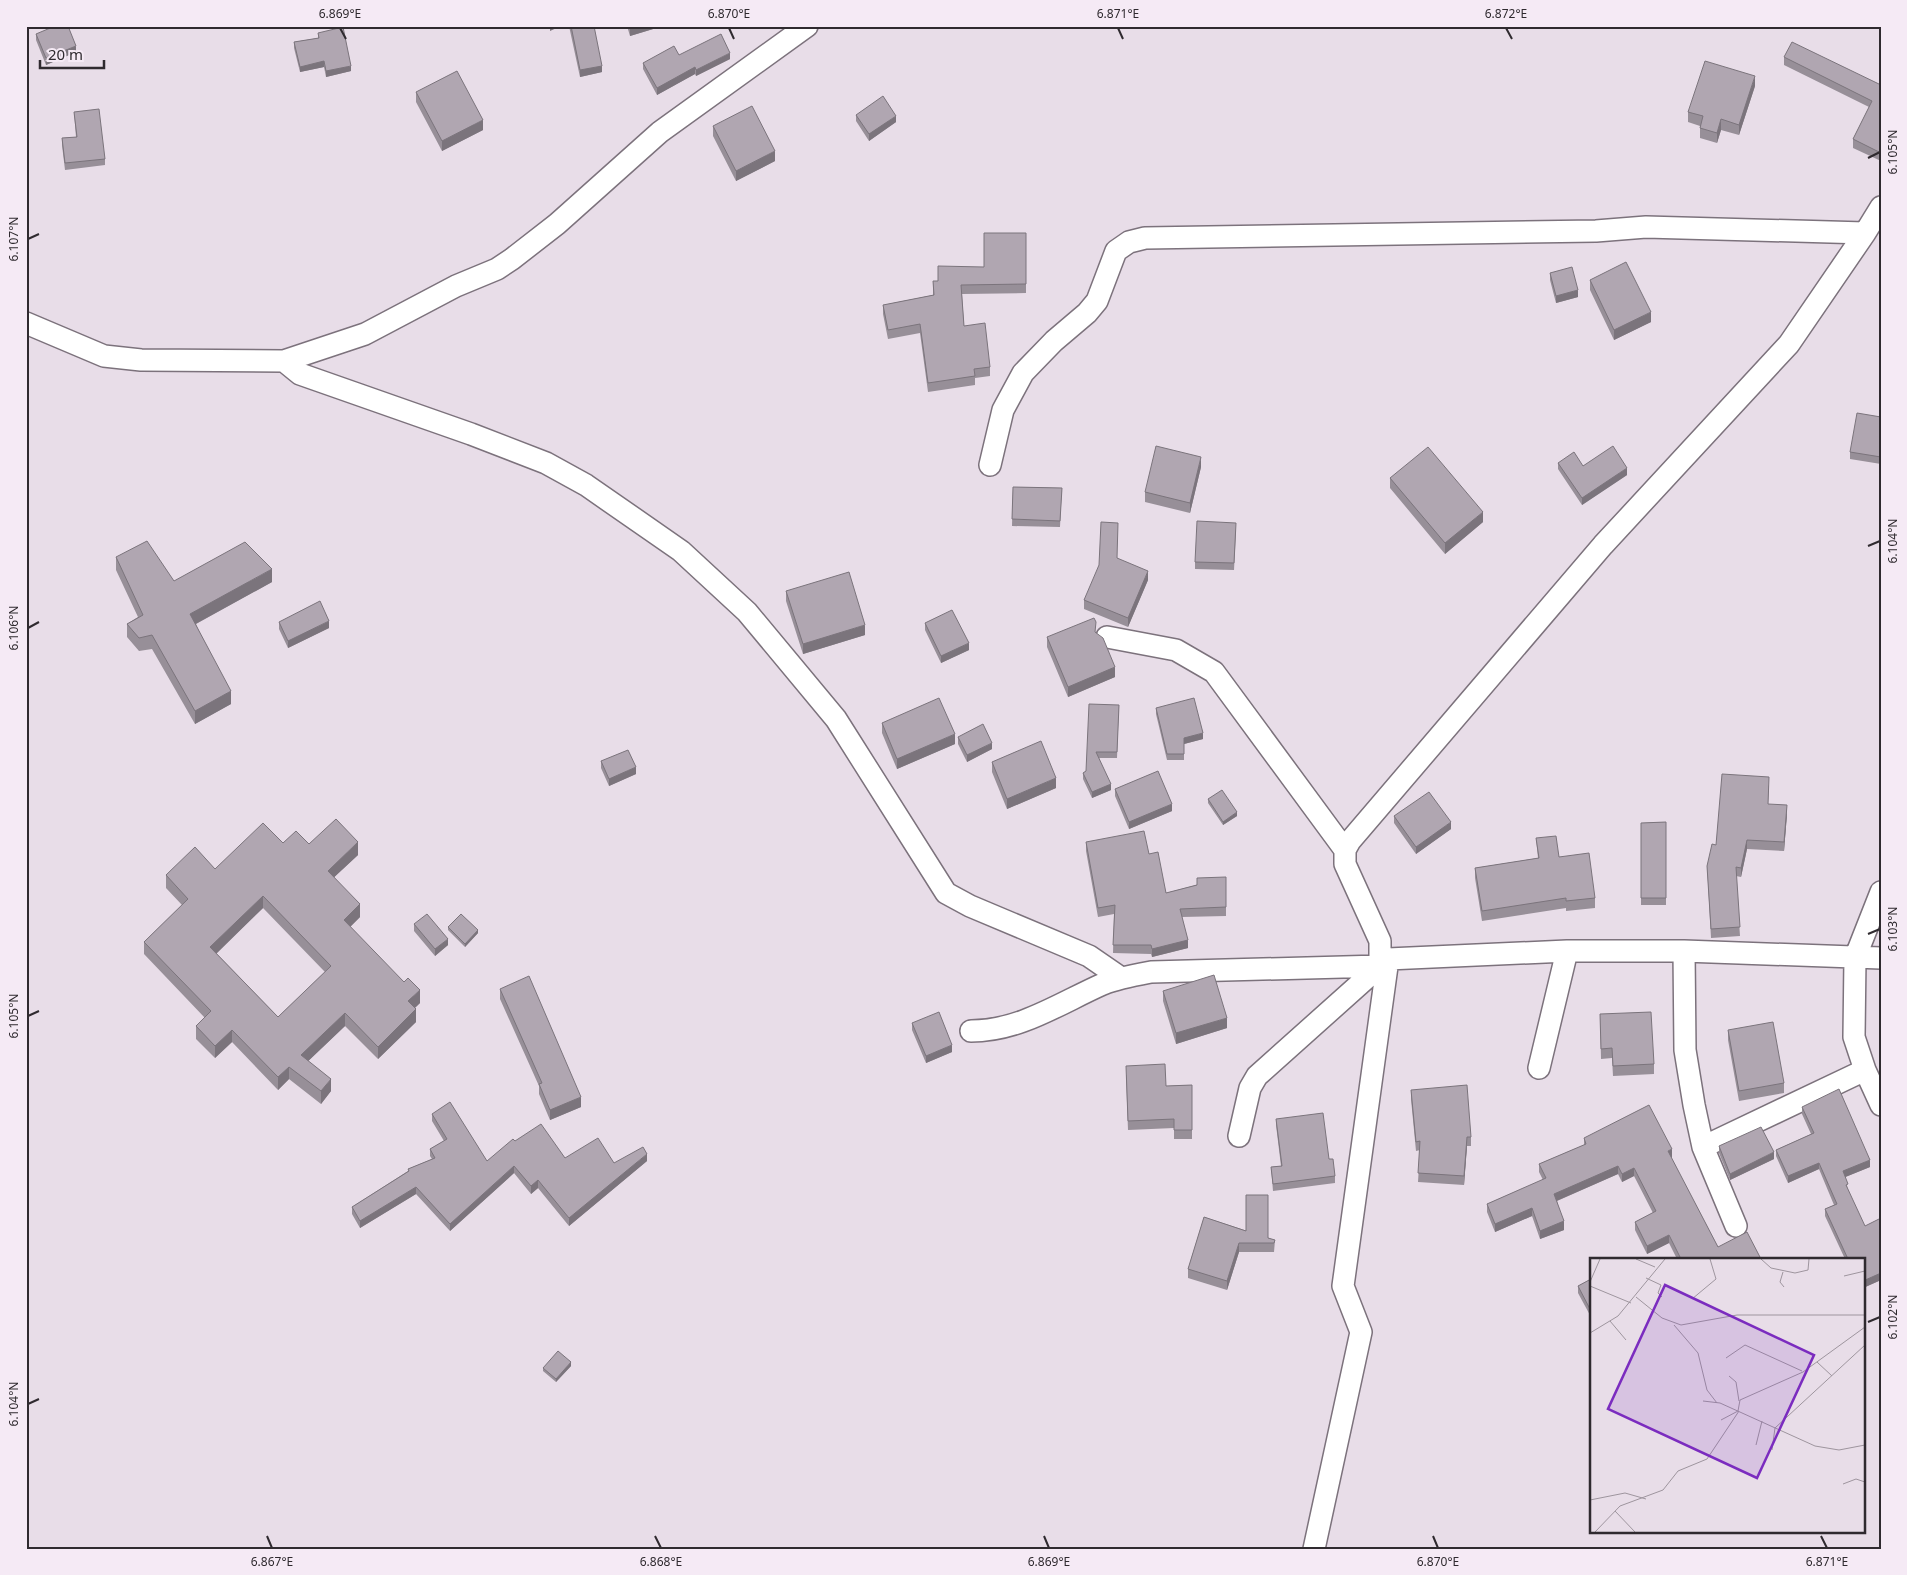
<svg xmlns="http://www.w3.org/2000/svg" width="1907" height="1575" font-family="'Noto Sans',sans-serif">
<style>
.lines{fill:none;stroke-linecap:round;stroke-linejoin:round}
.street-casing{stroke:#7c727c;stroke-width:24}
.street{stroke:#fff;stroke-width:21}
.wall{fill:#978f98;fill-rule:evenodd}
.shaded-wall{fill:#7b747c}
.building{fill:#b0a6b1;stroke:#7b747c;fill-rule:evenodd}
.ticks{fill:none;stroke:#2f2a2f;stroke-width:2}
.inset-road{fill:none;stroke:#9e959e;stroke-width:1}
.view{fill:#7b2cbf;fill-opacity:0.15;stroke:#7b2cbf;stroke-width:2.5}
.inset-edge{fill:none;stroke:#2f2a2f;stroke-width:2.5}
.neatline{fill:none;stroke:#2f2a2f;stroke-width:2}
.ticks-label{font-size:12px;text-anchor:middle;fill:#2f2a2f}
</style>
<rect width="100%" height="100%" fill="#e8dde8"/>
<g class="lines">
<defs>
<path id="street" d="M 26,323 L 104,356 L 141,360 L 284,361 L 365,334 L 456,286 L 497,269 L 512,259 L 557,224 L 660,132 L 807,26
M 284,361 L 300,374 L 471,434 L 546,463 L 586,485 L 681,551 L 747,612 L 836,719 L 946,893 L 970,906 L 1089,956 L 1121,978
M 990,465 L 1003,410 L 1023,373 L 1054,341 L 1087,313 L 1097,301 L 1116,251 L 1129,242 L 1145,238 L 1596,231 L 1646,227 L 1865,233
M 1107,637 L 1176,650 L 1214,672 L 1345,850
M 1881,892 L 1855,958 L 1854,1037 L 1865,1070 L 1881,1105
M 1684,951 L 1685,1050 L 1694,1105 L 1703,1147 L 1736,1226
M 971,1031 C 1020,1031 1060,1003 1103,984 C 1118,978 1135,975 1151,972 L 1380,966 L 1388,959 L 1567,951 L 1684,951 L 1881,958
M 1539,1068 L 1567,951
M 1239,1136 L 1250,1088 L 1257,1076 L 1380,966 L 1380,941 L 1345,864 L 1345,850 L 1350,841 L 1603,545 L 1789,344 L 1865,233 L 1881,207
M 1703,1147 L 1865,1070
M 1314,1549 L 1361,1332 L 1343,1286 L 1388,959"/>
</defs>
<use href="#street" class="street-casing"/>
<use href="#street" class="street"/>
</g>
<path class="wall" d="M 569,26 L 594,26 L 602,72 L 580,77 Z
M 627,26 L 663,26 L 630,36 Z
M 318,33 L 351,71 L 326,77 L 324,67 L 300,72 L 294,48 L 294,42 L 318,38 Z
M 36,34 L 76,52 L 46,65 L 36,40 Z
M 679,55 L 730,59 L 696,76 L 695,74 L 657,95 L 643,69 L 643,63 Z
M 1784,57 L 1881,85 L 1881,161 L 1853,148 L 1853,139 L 1869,107 L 1784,65 Z
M 1755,86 L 1739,135 L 1721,130 L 1717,143 L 1700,138 L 1700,126 L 1688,122 L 1688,112 Z
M 416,92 L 483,130 L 442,151 L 416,102 Z
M 74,112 L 105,159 L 105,165 L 65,170 L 62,145 L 62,138 L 76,137 Z
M 856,115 L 896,122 L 869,141 L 856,121 Z
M 713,126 L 775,161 L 736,181 L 713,136 Z
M 1026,233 L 1026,293 L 962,294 L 964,326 L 990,367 L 990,376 L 975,378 L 975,385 L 928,392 L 920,333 L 888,339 L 883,314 L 883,305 L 933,295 L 933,281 L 938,281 L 984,267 Z
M 1550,273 L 1578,297 L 1556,303 L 1550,280 Z
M 1590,280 L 1651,322 L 1614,340 L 1590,290 Z
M 1881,417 L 1881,464 L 1850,459 L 1850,452 Z
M 1558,463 L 1583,466 L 1627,475 L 1582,505 L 1558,469 Z
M 1201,467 L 1190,513 L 1145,502 L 1145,492 Z
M 1390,478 L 1483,522 L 1445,554 L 1390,488 Z
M 1013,487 L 1062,488 L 1060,527 L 1012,526 Z
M 1236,530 L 1234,570 L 1195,569 L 1195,562 Z
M 116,557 L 174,581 L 272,582 L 196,624 L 231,704 L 195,724 L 152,649 L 139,651 L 127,637 L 127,624 L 138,617 L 116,570 Z
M 1117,558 L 1148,580 L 1128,627 L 1084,609 L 1084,600 Z
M 786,591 L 865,635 L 803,654 L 786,601 Z
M 279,622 L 329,628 L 288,648 L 279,629 Z
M 925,623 L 969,650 L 941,663 L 925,630 Z
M 1096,632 L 1115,677 L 1068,697 L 1047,647 L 1047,637 Z
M 1119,705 L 1117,758 L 1099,758 L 1111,790 L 1092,798 L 1083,779 L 1083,773 L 1086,771 Z
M 1156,708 L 1203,739 L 1184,744 L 1184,760 L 1167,760 L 1156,714 Z
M 882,723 L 955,744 L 897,769 L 882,733 Z
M 958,737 L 992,749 L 967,762 L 958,744 Z
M 601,761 L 636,774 L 609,786 L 601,768 Z
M 992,762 L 1056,788 L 1007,809 L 992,772 Z
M 1769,785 L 1768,804 L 1787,814 L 1784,851 L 1747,849 L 1741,877 L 1736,876 L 1740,936 L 1711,938 L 1707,866 L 1716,845 Z
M 1115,789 L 1172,811 L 1129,829 L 1115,796 Z
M 1208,799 L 1237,816 L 1223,825 L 1208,803 Z
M 1394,816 L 1451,829 L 1416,854 L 1394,823 Z
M 1666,822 L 1666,905 L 1641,905 L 1641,823 Z
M 1536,838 L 1559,857 L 1595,898 L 1595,908 L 1566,911 L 1566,908 L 1482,921 L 1475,878 L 1475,868 L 1538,858 Z
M 1086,842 L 1149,854 L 1166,893 L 1226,877 L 1226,916 L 1182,917 L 1188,948 L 1152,957 L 1151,954 L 1113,953 L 1114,914 L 1098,917 L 1086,851 Z
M 309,844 L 358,855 L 334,877 L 360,917 L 350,927 L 420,1003 L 415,1008 L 416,1022 L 378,1059 L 345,1026 L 308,1061 L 331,1091 L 321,1104 L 289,1079 L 278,1090 L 232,1042 L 215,1058 L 196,1039 L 196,1026 L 205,1018 L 144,954 L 144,942 L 182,905 L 166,888 L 166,875 L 215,869 ZM 263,908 L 325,972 L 278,1017 L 216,953 Z
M 414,924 L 448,945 L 435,956 L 414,931 Z
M 448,927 L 478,933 L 465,947 L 448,930 Z
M 500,989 L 581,1107 L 550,1120 L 539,1094 L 539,1086 L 500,999 Z
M 1163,991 L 1227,1028 L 1176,1044 L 1163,1001 Z
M 1600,1014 L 1654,1064 L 1654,1074 L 1613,1076 L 1612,1058 L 1601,1059 Z
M 912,1023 L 952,1052 L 926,1063 L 912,1030 Z
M 1728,1030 L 1784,1083 L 1784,1093 L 1739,1101 L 1728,1040 Z
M 1126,1075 L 1166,1086 L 1192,1085 L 1192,1139 L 1174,1139 L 1174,1128 L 1128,1130 Z
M 1411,1090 L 1471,1137 L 1471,1146 L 1467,1146 L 1464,1185 L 1418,1182 L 1420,1150 L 1416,1151 L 1411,1099 Z
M 1802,1107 L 1870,1167 L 1845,1177 L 1848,1190 L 1881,1280 L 1863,1288 L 1863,1259 L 1845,1259 L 1825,1216 L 1825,1209 L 1834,1205 L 1819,1169 L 1788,1183 L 1776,1156 L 1776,1150 L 1811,1134 L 1802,1114 Z
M 432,1114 L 487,1161 L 515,1141 L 565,1158 L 614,1163 L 647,1161 L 569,1226 L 538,1188 L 531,1194 L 514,1173 L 450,1231 L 416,1194 L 360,1228 L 352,1214 L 352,1207 L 408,1171 L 408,1169 L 432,1159 L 430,1156 L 430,1149 L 444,1141 L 432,1121 Z
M 1276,1119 L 1329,1159 L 1335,1176 L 1335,1183 L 1273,1191 L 1271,1167 L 1281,1166 L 1276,1125 Z
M 1584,1138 L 1672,1157 L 1671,1158 L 1718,1247 L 1761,1259 L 1677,1259 L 1669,1243 L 1647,1254 L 1635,1230 L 1635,1222 L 1653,1213 L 1634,1176 L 1622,1182 L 1618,1174 L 1557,1201 L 1564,1230 L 1540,1239 L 1532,1216 L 1495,1232 L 1487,1212 L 1487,1204 L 1543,1180 L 1539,1172 L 1539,1164 L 1584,1145 Z
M 1719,1146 L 1774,1159 L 1730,1180 L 1719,1153 Z
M 1204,1217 L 1275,1240 L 1274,1252 L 1239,1252 L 1227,1290 L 1188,1278 L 1188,1269 Z
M 1591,1279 L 1591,1317 L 1578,1293 L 1578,1286 Z
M 571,1366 L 556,1382 L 543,1371 L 543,1368 Z"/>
<path class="shaded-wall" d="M 550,26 L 561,26 L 550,31 Z
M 630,26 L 663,26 L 630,36 Z
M 76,46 L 76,52 L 46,65 L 46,58 Z
M 730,53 L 730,59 L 696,76 L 696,70 Z
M 324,61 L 324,67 L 300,72 L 300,67 Z
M 351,66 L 351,71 L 326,77 L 326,71 Z
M 602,66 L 602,72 L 580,77 L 580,70 Z
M 695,67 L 695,74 L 657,95 L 657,88 Z
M 1755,76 L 1755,86 L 1739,135 L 1739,125 Z
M 896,116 L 896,122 L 869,141 L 869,134 Z
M 1721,119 L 1721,130 L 1717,143 L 1717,133 Z
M 483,120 L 483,130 L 442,151 L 442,141 Z
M 775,151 L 775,161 L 736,181 L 736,171 Z
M 1578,290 L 1578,297 L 1556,303 L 1556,296 Z
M 1651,312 L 1651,322 L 1614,340 L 1614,330 Z
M 1201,457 L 1201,467 L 1190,513 L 1190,503 Z
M 1627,468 L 1627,475 L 1582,505 L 1582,498 Z
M 1483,512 L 1483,522 L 1445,554 L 1445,543 Z
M 272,569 L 272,582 L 190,627 L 190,614 Z
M 1148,571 L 1148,580 L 1128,627 L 1128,618 Z
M 329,621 L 329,628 L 288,648 L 288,641 Z
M 865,625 L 865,635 L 803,654 L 803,644 Z
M 969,643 L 969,650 L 941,663 L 941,656 Z
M 1115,667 L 1115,677 L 1068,697 L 1068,687 Z
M 231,691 L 231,704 L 195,724 L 195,711 Z
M 1203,733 L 1203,739 L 1184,744 L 1184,760 L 1184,738 Z
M 955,734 L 955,744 L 897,769 L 897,759 Z
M 992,743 L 992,749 L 967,762 L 967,755 Z
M 636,767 L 636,774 L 609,786 L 609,779 Z
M 1056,778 L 1056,788 L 1007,809 L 1007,799 Z
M 1111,784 L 1111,790 L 1092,798 L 1092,792 Z
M 1172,804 L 1172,811 L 1129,829 L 1129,822 Z
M 1787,805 L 1787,814 L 1784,851 L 1784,842 Z
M 1237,812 L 1237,816 L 1223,825 L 1223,822 Z
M 1451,822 L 1451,829 L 1416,854 L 1416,847 Z
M 1747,840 L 1747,849 L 1741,877 L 1741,868 Z
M 358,842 L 358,855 L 328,883 L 328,871 Z
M 263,896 L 263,908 L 210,960 L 210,947 Z
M 360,904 L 360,917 L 344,933 L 344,920 Z
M 478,930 L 478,933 L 465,947 L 465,944 Z
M 448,939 L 448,945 L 435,956 L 435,949 Z
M 1188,940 L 1188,948 L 1152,957 L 1152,949 Z
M 420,990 L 420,1003 L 408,1014 L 408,1001 Z
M 416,1009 L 416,1022 L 378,1059 L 378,1047 Z
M 345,1013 L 345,1026 L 301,1068 L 301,1055 Z
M 1227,1018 L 1227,1028 L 1176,1044 L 1176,1033 Z
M 232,1030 L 232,1042 L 215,1058 L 215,1046 Z
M 952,1045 L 952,1052 L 926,1063 L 926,1056 Z
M 289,1067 L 289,1079 L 278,1090 L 278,1077 Z
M 331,1079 L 331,1091 L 321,1104 L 321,1091 Z
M 581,1097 L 581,1107 L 550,1120 L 550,1110 Z
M 1467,1137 L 1467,1146 L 1464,1185 L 1464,1176 Z
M 1672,1149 L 1672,1157 L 1668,1159 L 1668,1151 Z
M 1774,1152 L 1774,1159 L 1730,1180 L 1730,1174 Z
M 647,1154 L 647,1161 L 569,1226 L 569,1218 Z
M 1870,1160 L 1870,1167 L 1843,1178 L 1843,1171 Z
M 1819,1163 L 1819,1169 L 1788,1183 L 1788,1176 Z
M 514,1166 L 514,1173 L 450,1231 L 450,1224 Z
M 1618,1166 L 1618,1174 L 1554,1202 L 1554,1194 Z
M 1634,1168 L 1634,1176 L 1622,1182 L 1622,1174 Z
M 538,1180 L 538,1188 L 531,1194 L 531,1186 Z
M 416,1187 L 416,1194 L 360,1228 L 360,1221 Z
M 1532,1208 L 1532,1216 L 1495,1232 L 1495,1224 Z
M 1564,1221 L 1564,1230 L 1540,1239 L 1540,1231 Z
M 1669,1235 L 1669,1243 L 1647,1254 L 1647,1246 Z
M 1239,1243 L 1239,1252 L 1227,1290 L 1227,1281 Z
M 1881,1273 L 1881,1280 L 1863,1288 L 1863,1281 Z
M 571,1362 L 571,1366 L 556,1382 L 556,1379 Z"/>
<path class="building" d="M 55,26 L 68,26 L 76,46 L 46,58 L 36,34 Z
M 571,26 L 594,26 L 602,66 L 580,70 Z
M 343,27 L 351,66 L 326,71 L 324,61 L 300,67 L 294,42 L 319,38 L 318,33 Z
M 721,34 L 730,53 L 696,70 L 695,67 L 657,88 L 643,63 L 674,46 L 679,55 Z
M 1792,42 L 1881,85 L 1881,153 L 1853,139 L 1872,101 L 1784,57 Z
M 1705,61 L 1755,76 L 1739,125 L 1721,119 L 1717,133 L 1700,128 L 1703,116 L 1688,112 Z
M 457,71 L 483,120 L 442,141 L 416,92 Z
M 883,96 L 896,116 L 869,134 L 856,115 Z
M 752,106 L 775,151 L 736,171 L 713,126 Z
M 99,109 L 105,159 L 65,163 L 62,138 L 77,137 L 74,112 Z
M 984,233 L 1026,233 L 1026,284 L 961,285 L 964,326 L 985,323 L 990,367 L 974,369 L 975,376 L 928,383 L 920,324 L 888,330 L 883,305 L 934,295 L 933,281 L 938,281 L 938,266 L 984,267 Z
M 1626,262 L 1651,312 L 1614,330 L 1590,280 Z
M 1572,267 L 1578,290 L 1556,296 L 1550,273 Z
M 1857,413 L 1881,417 L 1881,457 L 1850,452 Z
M 1156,446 L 1201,457 L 1190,503 L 1145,492 Z
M 1613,446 L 1627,468 L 1582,498 L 1558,463 L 1574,452 L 1583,466 Z
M 1428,447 L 1483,512 L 1445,543 L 1390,478 Z
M 1013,487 L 1062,488 L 1060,521 L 1012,519 Z
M 1197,521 L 1236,523 L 1234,563 L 1195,562 Z
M 1101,522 L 1118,523 L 1117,558 L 1148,571 L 1128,618 L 1084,600 L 1099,565 Z
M 147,541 L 174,581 L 245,542 L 272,569 L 190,614 L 231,691 L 195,711 L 152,635 L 139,638 L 127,624 L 143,615 L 116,557 Z
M 849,572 L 865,625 L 803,644 L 786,591 Z
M 320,601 L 329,621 L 288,641 L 279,622 Z
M 952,610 L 969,643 L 941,656 L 925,623 Z
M 1094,618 L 1096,622 L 1095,632 L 1103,638 L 1115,667 L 1068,687 L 1047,637 Z
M 939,698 L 955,734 L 897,759 L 882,723 Z
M 1194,698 L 1203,733 L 1184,738 L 1184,754 L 1167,754 L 1156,708 Z
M 1089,704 L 1119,705 L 1117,752 L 1096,752 L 1111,784 L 1092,792 L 1083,773 L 1086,771 Z
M 983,724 L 992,743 L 967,755 L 958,737 Z
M 1041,741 L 1056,778 L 1007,799 L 992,762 Z
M 628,750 L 636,767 L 609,779 L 601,761 Z
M 1158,771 L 1172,804 L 1129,822 L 1115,789 Z
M 1722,774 L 1769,777 L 1768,804 L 1787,805 L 1784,842 L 1747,840 L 1741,868 L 1736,867 L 1740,927 L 1711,929 L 1707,866 L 1712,844 L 1716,845 Z
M 1222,790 L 1237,812 L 1223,822 L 1208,799 Z
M 1429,792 L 1451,822 L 1416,847 L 1394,816 Z
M 336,819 L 358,842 L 328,871 L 360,904 L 344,920 L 404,982 L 408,978 L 420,990 L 408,1001 L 416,1009 L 378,1047 L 345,1013 L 301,1055 L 331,1079 L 321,1091 L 289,1067 L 278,1077 L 232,1030 L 215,1046 L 196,1026 L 211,1011 L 144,942 L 188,899 L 166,875 L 195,847 L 215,869 L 263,823 L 283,843 L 296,831 L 309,844 ZM 263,896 L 331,966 L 278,1017 L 210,947 Z
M 1666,822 L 1666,898 L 1641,898 L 1641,823 Z
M 1144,831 L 1149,854 L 1158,852 L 1166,893 L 1197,885 L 1197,878 L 1226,877 L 1226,907 L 1180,909 L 1188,940 L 1152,949 L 1151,945 L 1113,945 L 1115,905 L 1098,908 L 1086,842 Z
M 1556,836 L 1559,857 L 1589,853 L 1595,898 L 1566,901 L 1566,898 L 1482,911 L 1475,868 L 1539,858 L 1536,838 Z
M 427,914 L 448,939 L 435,949 L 414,924 Z
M 461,914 L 478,930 L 465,944 L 448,927 Z
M 1214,975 L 1227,1018 L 1176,1033 L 1163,991 Z
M 529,976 L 581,1097 L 550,1110 L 539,1084 L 542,1083 L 500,989 Z
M 939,1012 L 952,1045 L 926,1056 L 912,1023 Z
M 1651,1012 L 1654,1064 L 1613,1066 L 1612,1048 L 1601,1049 L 1600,1014 Z
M 1773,1022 L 1784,1083 L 1739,1091 L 1728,1030 Z
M 1165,1064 L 1166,1086 L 1192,1085 L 1192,1130 L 1174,1130 L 1174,1119 L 1128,1121 L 1126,1066 Z
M 1467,1085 L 1471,1137 L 1467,1137 L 1464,1176 L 1418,1173 L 1420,1141 L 1416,1142 L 1411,1090 Z
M 1839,1089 L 1870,1160 L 1843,1171 L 1848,1184 L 1846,1185 L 1865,1226 L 1881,1218 L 1881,1273 L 1863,1281 L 1863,1259 L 1848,1259 L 1825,1209 L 1837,1204 L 1819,1163 L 1788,1176 L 1776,1150 L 1814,1133 L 1802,1107 Z
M 450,1102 L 487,1161 L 513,1139 L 515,1141 L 541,1124 L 565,1158 L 598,1138 L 614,1163 L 643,1147 L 647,1154 L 569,1218 L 538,1180 L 531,1186 L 514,1166 L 450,1224 L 416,1187 L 360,1221 L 352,1207 L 409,1171 L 408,1169 L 435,1158 L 430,1149 L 447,1139 L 432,1114 Z
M 1649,1105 L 1672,1149 L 1668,1151 L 1718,1247 L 1747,1232 L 1761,1259 L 1681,1259 L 1669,1235 L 1647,1246 L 1635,1222 L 1656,1211 L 1634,1168 L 1622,1174 L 1618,1166 L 1554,1194 L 1564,1221 L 1540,1231 L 1532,1208 L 1495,1224 L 1487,1204 L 1546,1178 L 1539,1164 L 1586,1144 L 1584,1138 Z
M 1323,1113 L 1329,1159 L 1333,1159 L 1335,1176 L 1273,1184 L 1271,1167 L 1282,1166 L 1276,1119 Z
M 1761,1127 L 1774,1152 L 1730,1174 L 1719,1146 Z
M 1246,1195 L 1268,1195 L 1268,1238 L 1275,1240 L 1274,1243 L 1239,1243 L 1227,1281 L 1188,1269 L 1204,1217 L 1246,1231 Z
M 1591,1279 L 1591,1311 L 1578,1286 Z
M 558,1351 L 571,1362 L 556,1379 L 543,1368 Z"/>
<path class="ticks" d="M 340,28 L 346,39M 729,28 L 734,39M 1118,28 L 1123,39M 1506,28 L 1512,39M 1868,158 L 1880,152M 28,239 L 39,234M 1868,546 L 1880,541M 28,628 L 39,622M 1868,934 L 1880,929M 28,1016 L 39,1011M 1868,1322 L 1880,1317M 28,1404 L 39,1399M 267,1536 L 272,1548M 655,1536 L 661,1548M 1044,1536 L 1049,1548M 1433,1536 L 1438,1548M 1821,1536 L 1827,1548"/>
<g transform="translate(1590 1258)">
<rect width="275" height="275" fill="#e8dde8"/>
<path class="inset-road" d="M 46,1 L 65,9M 171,1 L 181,10 L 205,15 L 218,12 L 219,1M 193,14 L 190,24 L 194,29M 254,18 L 275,13M 56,20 L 71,27 L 68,35 L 72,39M 0,24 L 10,1M 0,28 L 41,45M 46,39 L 72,60 L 91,67 L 147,57 L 275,57M 102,41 L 126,21 L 120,1M 20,63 L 36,82M 84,67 L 108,95 L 117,132 L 127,145M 0,75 L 28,58 L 75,1M 136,100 L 155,87 L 212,113M 227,104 L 242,118M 139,118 L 146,124 L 149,143M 113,143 L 130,145 L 225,188 L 249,192 L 275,187M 131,162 L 148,153 L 150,142 L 213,114 L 275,69M 166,187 L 172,163M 182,192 L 185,170 L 275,87M 253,226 L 266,221 L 275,224M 0,242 L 35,235 L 56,241M 25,253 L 45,274M 5,274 L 30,248 L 73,232 L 88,213 L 117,201 L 149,153"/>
<path class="view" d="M 75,27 L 224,97 L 167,220 L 18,151 Z"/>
<rect width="275" height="275" class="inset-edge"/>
</g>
<rect width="1907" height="1575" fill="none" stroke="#f5eaf5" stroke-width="55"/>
<path d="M40 60v8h64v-8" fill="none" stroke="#2f2a2f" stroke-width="2.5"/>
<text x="48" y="60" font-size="15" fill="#2f2a2f" stroke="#f5eaf5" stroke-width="4" paint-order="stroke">20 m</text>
<rect x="28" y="28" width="1852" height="1520" class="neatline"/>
<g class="ticks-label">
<text x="340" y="18">6.869°E</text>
<text x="729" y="18">6.870°E</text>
<text x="1118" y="18">6.871°E</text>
<text x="1506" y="18">6.872°E</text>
<text transform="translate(1893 152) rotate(-90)" y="4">6.105°N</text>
<text transform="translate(14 239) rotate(-90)" y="4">6.107°N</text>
<text transform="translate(1893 541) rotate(-90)" y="4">6.104°N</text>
<text transform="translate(14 628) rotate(-90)" y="4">6.106°N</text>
<text transform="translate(1893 929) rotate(-90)" y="4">6.103°N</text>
<text transform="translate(14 1016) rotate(-90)" y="4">6.105°N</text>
<text transform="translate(1893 1317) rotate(-90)" y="4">6.102°N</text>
<text transform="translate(14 1404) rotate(-90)" y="4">6.104°N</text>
<text x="272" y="1566">6.867°E</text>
<text x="661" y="1566">6.868°E</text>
<text x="1049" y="1566">6.869°E</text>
<text x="1438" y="1566">6.870°E</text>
<text x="1827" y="1566">6.871°E</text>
</g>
</svg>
